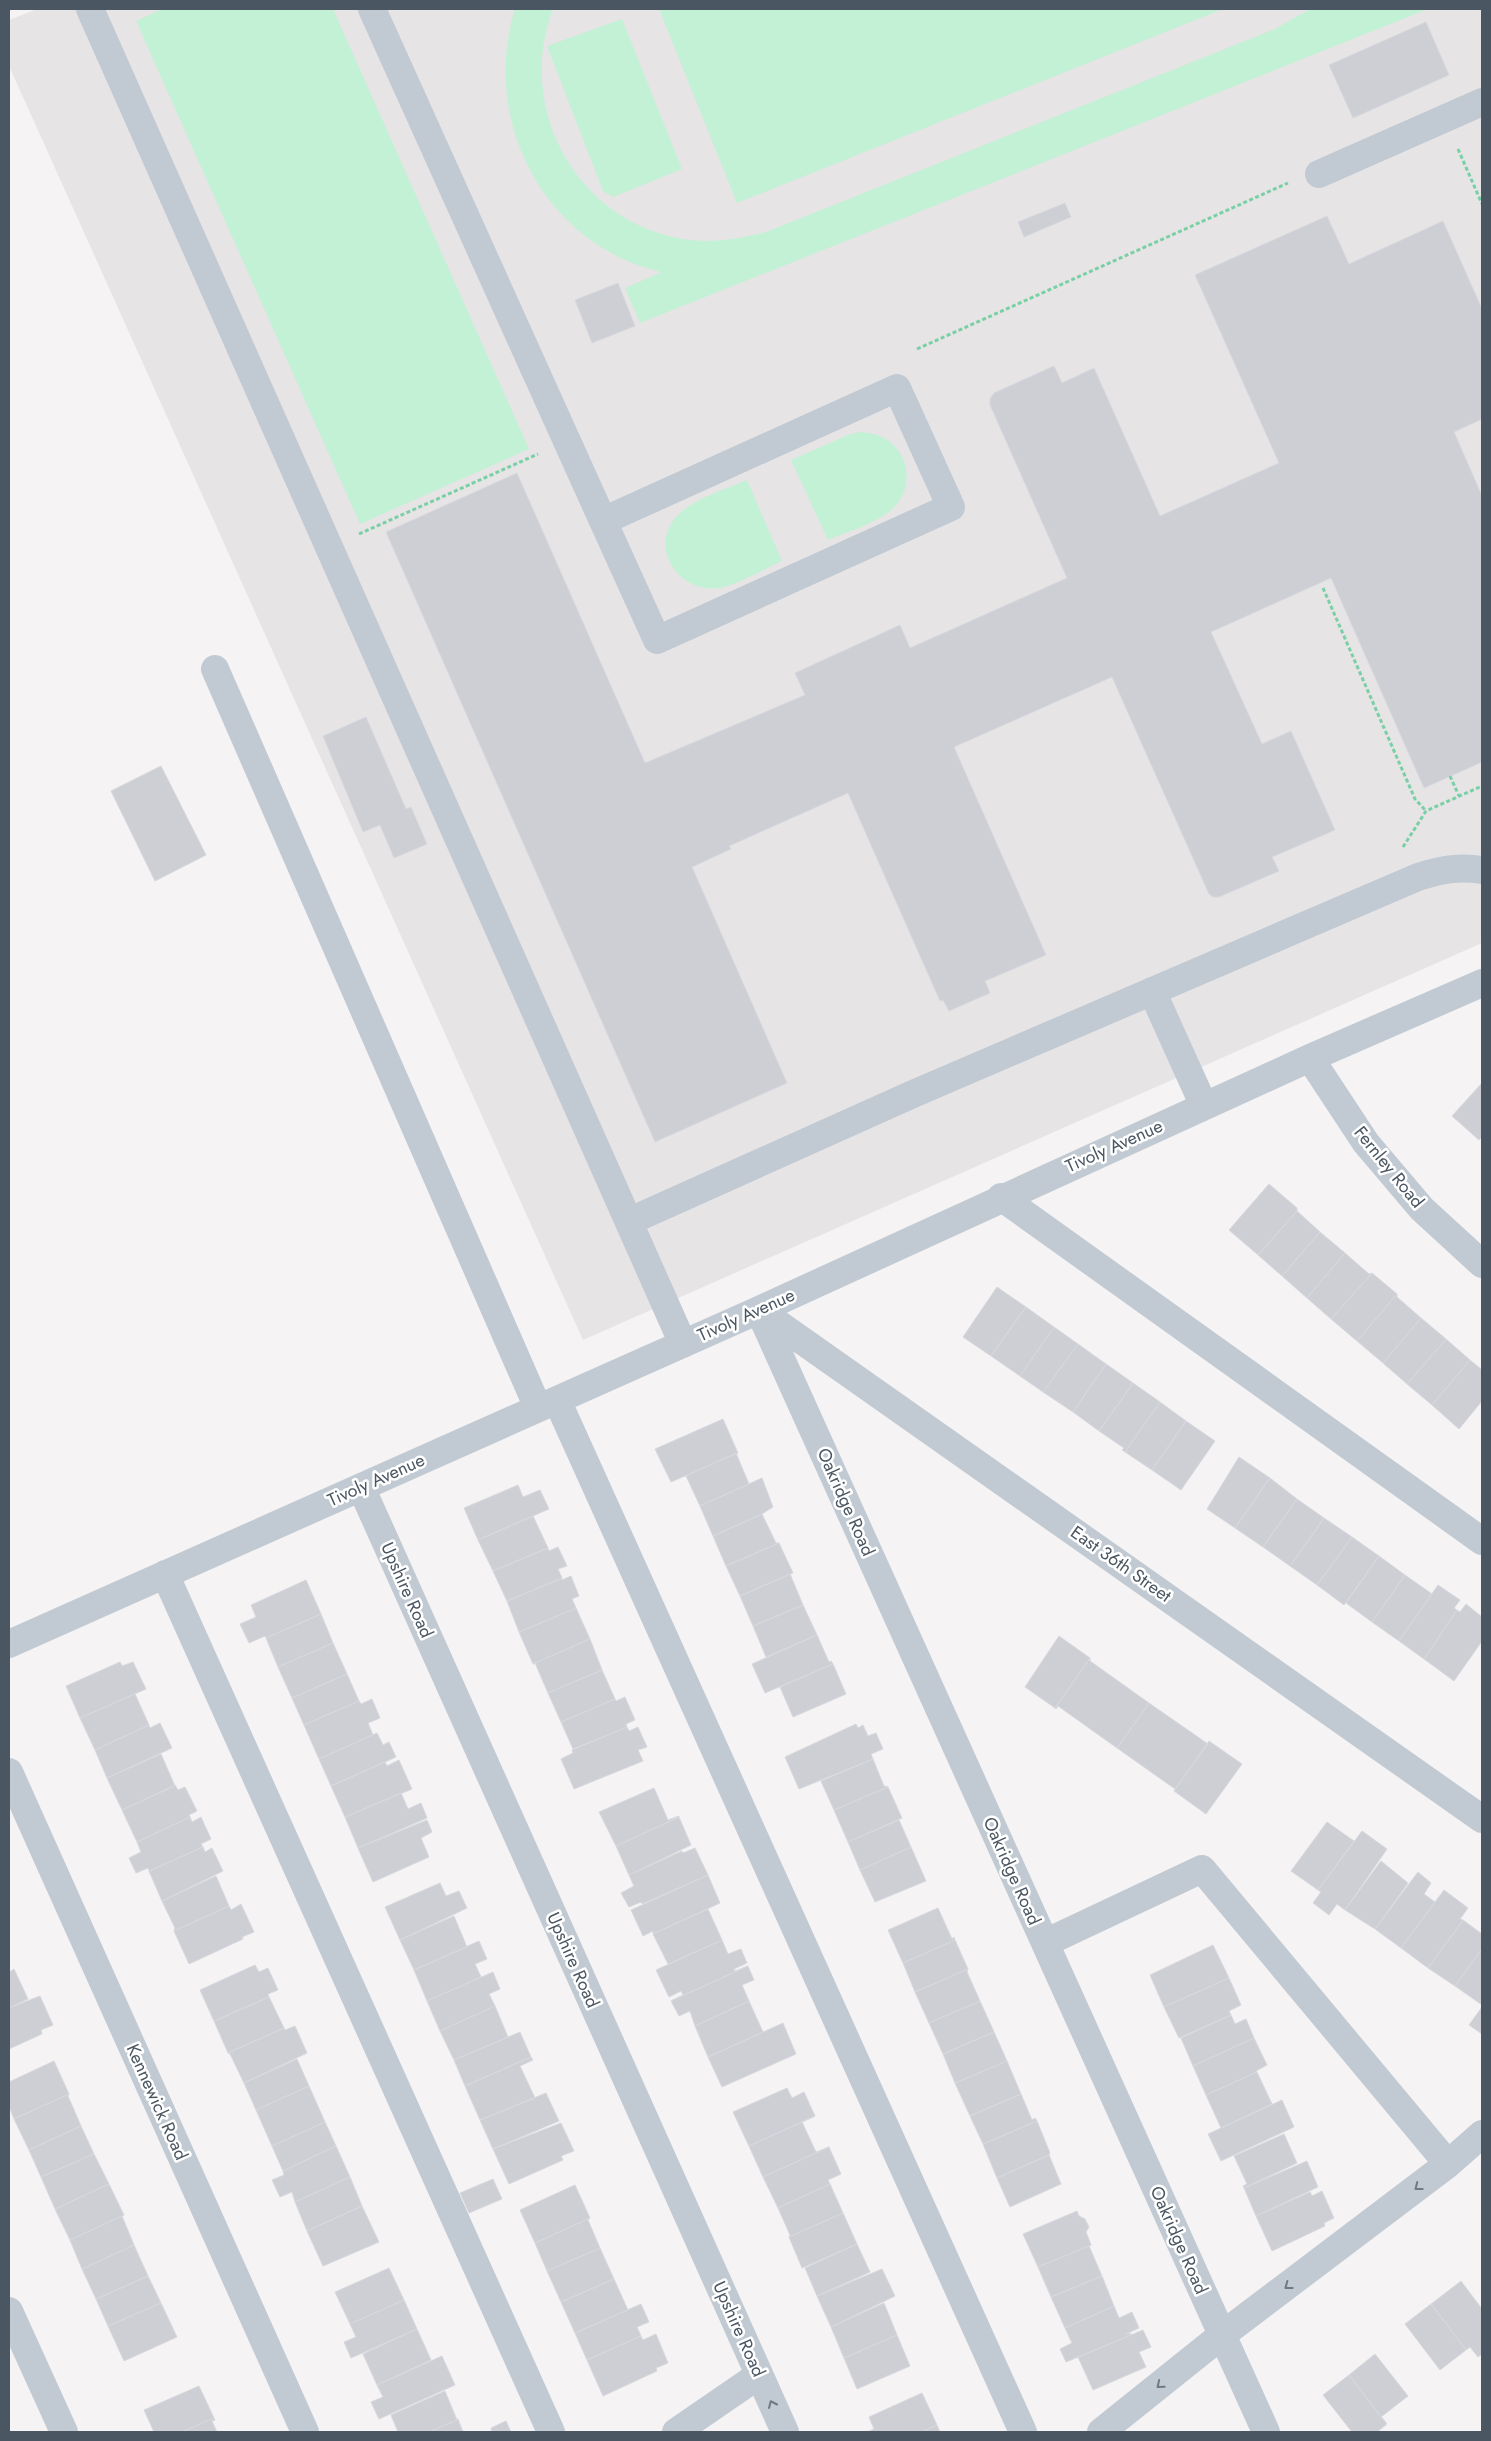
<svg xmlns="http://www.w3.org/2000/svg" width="1491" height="2441" font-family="Jost,sans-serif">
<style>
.education{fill:#e6e4e5}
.green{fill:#c3f1d5}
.building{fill:#cdcfd5;stroke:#d7d9de}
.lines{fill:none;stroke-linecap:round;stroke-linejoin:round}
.path{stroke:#7ad0a6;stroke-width:3;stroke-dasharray:4 2.5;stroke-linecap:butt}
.minor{stroke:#c1cad2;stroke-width:28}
.oneway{stroke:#6e7983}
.labels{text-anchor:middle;stroke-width:5;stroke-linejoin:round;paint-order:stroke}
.street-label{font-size:18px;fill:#4a5661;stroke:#fff}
</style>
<rect width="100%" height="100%" fill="#f5f3f3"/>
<path class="education" d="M 37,9 L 1482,9 L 1482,943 L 583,1340 L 9,66 L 9,20 Z"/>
<path class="green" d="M 162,9 L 333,9 L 529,449 L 360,524 L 136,21 Z
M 515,9 L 553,9 C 514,111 580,227 691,240 C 717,243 741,238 766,232 L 1275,29 L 1310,9 L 1428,9 L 640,323 L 625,288 L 662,272 C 545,246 480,121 515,9 Z
M 659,9 L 1223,9 L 737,203 Z
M 622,19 L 682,169 L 613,197 L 603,191 L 547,46 Z
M 860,432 C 869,433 878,434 886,439 C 910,454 914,489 893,508 C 876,524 849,531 828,540 L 791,460 L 848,435 Z
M 747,480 L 782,561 C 766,568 735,586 719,588 C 678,594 647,546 678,515 C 693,499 726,489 747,480 Z"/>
<path class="building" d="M 1426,22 L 1449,75 L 1353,118 L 1329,65 Z
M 1065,203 L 1071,217 L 1024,237 L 1018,222 Z
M 1327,216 L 1349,264 L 1443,221 L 1482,309 L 1482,419 L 1454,432 L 1482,496 L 1482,762 L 1424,788 L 1331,578 L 1211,632 L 1262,744 L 1291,731 L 1335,830 L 1272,857 L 1279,871 L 1219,897 L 1213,897 L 1209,894 L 1112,677 L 954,747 L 1046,955 L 985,981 L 990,993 L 949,1011 L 943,1000 L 940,1001 L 848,793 L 729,846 L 731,849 L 692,867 L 787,1083 L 655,1142 L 386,532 L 517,473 L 645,763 L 805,695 L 795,673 L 900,625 L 910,648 L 1067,578 L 990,405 L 990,399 L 994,393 L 1054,366 L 1062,383 L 1094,368 L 1160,516 L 1279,463 L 1195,275 Z
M 618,283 L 635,326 L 592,343 L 575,300 Z
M 366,717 L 406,809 L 411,807 L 427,844 L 394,858 L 380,825 L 363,832 L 323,736 Z
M 161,766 L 206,855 L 155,881 L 111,791 Z
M 1482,1083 L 1482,1137 L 1479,1140 L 1452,1116 Z
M 1269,1184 L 1297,1208 L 1297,1211 L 1258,1255 L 1229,1230 Z
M 1297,1211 L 1320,1232 L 1282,1276 L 1258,1255 Z
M 1320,1232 L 1345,1253 L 1307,1298 L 1282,1276 Z
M 1345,1253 L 1369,1274 L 1372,1273 L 1331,1319 L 1307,1298 Z
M 1372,1273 L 1397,1294 L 1357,1341 L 1331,1319 Z
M 997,1287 L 1026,1307 L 991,1356 L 963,1337 Z
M 1397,1294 L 1397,1297 L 1421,1318 L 1383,1363 L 1357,1341 Z
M 1026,1307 L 1054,1327 L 1020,1376 L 991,1356 Z
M 1421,1318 L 1446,1339 L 1407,1384 L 1383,1363 Z
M 1054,1327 L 1078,1344 L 1043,1392 L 1020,1376 Z
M 1446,1339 L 1470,1360 L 1432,1405 L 1407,1384 Z
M 1078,1344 L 1106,1364 L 1073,1412 L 1043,1392 Z
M 1470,1360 L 1482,1370 L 1482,1401 L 1459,1429 L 1432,1405 Z
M 1106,1364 L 1133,1383 L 1099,1431 L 1073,1412 Z
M 1133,1383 L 1160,1402 L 1125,1452 L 1122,1450 L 1124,1448 L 1099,1431 Z
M 1160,1402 L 1186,1421 L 1152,1470 L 1125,1452 Z
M 723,1419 L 738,1453 L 671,1482 L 655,1449 Z
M 1186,1421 L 1215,1441 L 1181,1490 L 1152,1470 Z
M 736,1453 L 749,1484 L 700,1506 L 686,1476 Z
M 1239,1457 L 1270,1478 L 1235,1528 L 1207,1509 Z
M 762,1478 L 773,1507 L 762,1514 L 713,1536 L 700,1506 Z
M 1270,1478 L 1297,1499 L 1263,1547 L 1235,1528 Z
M 518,1485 L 523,1497 L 540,1490 L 549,1509 L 478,1540 L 464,1508 Z
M 1297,1499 L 1324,1518 L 1290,1566 L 1263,1547 Z
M 762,1514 L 776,1543 L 779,1543 L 726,1566 L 713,1536 Z
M 533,1516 L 548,1548 L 493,1571 L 478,1540 Z
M 1324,1518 L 1352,1537 L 1317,1585 L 1290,1566 Z
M 1352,1537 L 1379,1556 L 1344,1605 L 1317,1585 Z
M 779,1543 L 793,1573 L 740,1596 L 726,1566 Z
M 558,1547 L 567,1566 L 558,1569 L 562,1578 L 507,1601 L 493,1571 L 548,1548 L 549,1551 Z
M 1379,1556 L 1405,1575 L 1372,1622 L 1346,1603 Z
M 790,1574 L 803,1605 L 753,1626 L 740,1596 Z
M 1405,1575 L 1432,1594 L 1399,1641 L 1372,1622 Z
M 571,1576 L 579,1596 L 572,1599 L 576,1608 L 519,1632 L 507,1601 L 562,1578 L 562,1580 Z
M 306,1580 L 321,1614 L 266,1638 L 265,1636 L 249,1643 L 240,1624 L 256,1617 L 251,1605 Z
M 1438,1585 L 1460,1600 L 1454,1608 L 1457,1610 L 1424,1659 L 1399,1641 Z
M 1466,1604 L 1482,1617 L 1482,1641 L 1454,1681 L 1424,1659 L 1457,1610 L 1460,1612 Z
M 803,1605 L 817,1635 L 766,1657 L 753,1626 Z
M 576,1608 L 590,1639 L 533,1664 L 519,1632 Z
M 321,1614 L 333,1643 L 278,1667 L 266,1638 Z
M 817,1635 L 829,1662 L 831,1661 L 833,1664 L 765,1693 L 752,1664 Z
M 1059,1636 L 1090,1658 L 1055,1708 L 1025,1687 Z
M 590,1639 L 602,1670 L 548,1693 L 535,1663 L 533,1664 Z
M 333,1643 L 347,1674 L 292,1698 L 278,1667 Z
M 1090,1658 L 1090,1661 L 1149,1703 L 1117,1748 L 1058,1706 L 1056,1709 L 1055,1708 Z
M 120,1662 L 122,1666 L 133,1662 L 146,1689 L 80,1718 L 66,1686 Z
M 833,1664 L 846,1694 L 793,1717 L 780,1687 Z
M 602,1670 L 615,1699 L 561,1722 L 548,1693 Z
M 347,1674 L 359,1701 L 304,1725 L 292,1698 Z
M 135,1694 L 149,1725 L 95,1750 L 80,1718 Z
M 625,1697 L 635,1720 L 626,1724 L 627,1727 L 573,1749 L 561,1722 L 615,1699 L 616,1701 Z
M 372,1699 L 380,1718 L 368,1723 L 373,1735 L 319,1759 L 304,1725 L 359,1701 L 361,1704 Z
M 1149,1703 L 1208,1744 L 1175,1789 L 1117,1748 Z
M 160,1723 L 172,1748 L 107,1778 L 95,1750 L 149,1725 L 150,1728 Z
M 856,1724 L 858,1728 L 863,1725 L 868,1736 L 876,1733 L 883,1749 L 871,1754 L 873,1759 L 799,1789 L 785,1757 Z
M 627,1727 L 629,1731 L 638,1727 L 647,1747 L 638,1750 L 643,1761 L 574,1789 L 561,1759 L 573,1753 L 572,1750 Z
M 377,1733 L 383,1745 L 389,1742 L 396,1757 L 331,1786 L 319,1759 Z
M 1209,1741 L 1242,1764 L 1206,1814 L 1174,1791 Z
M 161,1754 L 175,1786 L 122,1810 L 107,1778 Z
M 873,1759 L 884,1786 L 888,1787 L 834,1810 L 821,1781 Z
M 399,1760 L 412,1789 L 345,1817 L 331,1786 L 385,1762 L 387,1766 Z
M 175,1785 L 178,1790 L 185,1787 L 197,1811 L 189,1815 L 190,1817 L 137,1842 L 122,1810 Z
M 888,1787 L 902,1818 L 848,1842 L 834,1810 Z
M 654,1788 L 668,1820 L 679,1816 L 679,1817 L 616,1846 L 599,1812 Z
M 401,1793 L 408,1809 L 421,1803 L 427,1818 L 358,1848 L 345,1817 Z
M 190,1817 L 192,1822 L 201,1817 L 211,1839 L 201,1844 L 203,1847 L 149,1871 L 148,1868 L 136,1873 L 129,1858 L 141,1852 L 137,1842 Z
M 679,1817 L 691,1845 L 629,1875 L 616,1846 Z
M 427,1820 L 432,1832 L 421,1838 L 429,1857 L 373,1882 L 358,1848 Z
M 899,1820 L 911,1847 L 860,1870 L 848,1842 Z
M 1327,1822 L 1354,1841 L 1318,1890 L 1291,1871 Z
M 1362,1831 L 1387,1849 L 1345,1910 L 1337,1904 L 1329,1915 L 1313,1903 L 1321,1892 L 1318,1890 Z
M 203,1847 L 205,1852 L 212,1848 L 223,1871 L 162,1901 L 149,1871 Z
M 911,1847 L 926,1881 L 875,1902 L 860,1870 Z
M 695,1848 L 708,1875 L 642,1904 L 641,1902 L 629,1907 L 621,1893 L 634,1886 L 629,1875 L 682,1851 L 683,1853 Z
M 1381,1861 L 1408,1883 L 1375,1929 L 1345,1910 Z
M 1418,1872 L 1431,1883 L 1424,1894 L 1435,1902 L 1401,1948 L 1375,1929 Z
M 708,1875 L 720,1903 L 653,1934 L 653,1931 L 643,1936 L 631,1910 Z
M 216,1876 L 229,1906 L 174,1931 L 175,1928 L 162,1901 Z
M 440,1883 L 446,1896 L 459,1891 L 467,1908 L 400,1940 L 385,1907 Z
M 1444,1890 L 1468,1908 L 1460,1919 L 1463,1920 L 1428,1968 L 1401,1948 Z
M 241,1904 L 254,1932 L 242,1937 L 243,1939 L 189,1964 L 174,1931 L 229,1906 L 231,1910 Z
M 938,1908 L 952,1939 L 954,1937 L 955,1940 L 903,1963 L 888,1930 Z
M 708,1909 L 722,1940 L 668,1964 L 653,1934 Z
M 454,1916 L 467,1947 L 414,1970 L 400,1940 Z
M 1463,1920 L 1482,1934 L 1482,1949 L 1455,1986 L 1428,1968 Z
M 722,1940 L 728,1954 L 741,1949 L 747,1963 L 734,1969 L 735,1971 L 748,1966 L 671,2001 L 683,1995 L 681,1991 L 669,1997 L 656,1970 Z
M 955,1940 L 968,1969 L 915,1992 L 903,1963 Z
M 479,1941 L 487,1959 L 475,1964 L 481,1977 L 427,2001 L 414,1970 Z
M 1213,1945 L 1229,1978 L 1164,2007 L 1150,1975 Z
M 1482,1949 L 1482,2005 L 1455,1986 Z
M 255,1965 L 259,1972 L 268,1968 L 278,1990 L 268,1994 L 269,1997 L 214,2021 L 200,1990 Z
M 748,1966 L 754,1980 L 742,1985 L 749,2001 L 695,2026 L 690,2011 L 679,2016 L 671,2001 Z
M 14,1969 L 28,1999 L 9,2008 L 9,1972 Z
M 968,1969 L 967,1972 L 980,2001 L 929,2023 L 915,1992 Z
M 493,1972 L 500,1989 L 489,1994 L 495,2006 L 440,2031 L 427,2001 Z
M 1229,1978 L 1241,2005 L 1229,2011 L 1231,2015 L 1179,2038 L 1164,2007 Z
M 40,1996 L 53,2025 L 41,2030 L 42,2034 L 9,2049 L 9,2008 Z
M 269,1997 L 284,2028 L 228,2053 L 214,2021 Z
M 749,2001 L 763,2032 L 708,2057 L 695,2026 Z
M 980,2001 L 994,2032 L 943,2054 L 929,2023 Z
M 495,2006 L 508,2037 L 454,2060 L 440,2031 Z
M 1482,2007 L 1482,2034 L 1469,2025 Z
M 1231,2015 L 1235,2024 L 1246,2019 L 1254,2038 L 1193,2066 L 1181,2038 Z
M 783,2023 L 796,2054 L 722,2087 L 708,2057 Z
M 295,2026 L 307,2053 L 244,2083 L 230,2054 L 228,2053 L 284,2028 L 285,2030 Z
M 520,2032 L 531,2057 L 465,2086 L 454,2060 Z
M 994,2032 L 1007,2061 L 955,2083 L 943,2054 Z
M 1254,2038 L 1267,2065 L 1256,2071 L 1257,2072 L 1206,2095 L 1193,2066 Z
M 531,2057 L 533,2060 L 520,2066 L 535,2098 L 480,2120 L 465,2086 Z
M 297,2059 L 309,2086 L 256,2110 L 244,2083 Z
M 54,2061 L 69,2094 L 14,2119 L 9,2106 L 9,2082 Z
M 1007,2061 L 1021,2094 L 970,2116 L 955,2083 Z
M 1257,2072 L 1272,2104 L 1221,2128 L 1206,2095 Z
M 309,2086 L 325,2122 L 272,2146 L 256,2110 Z
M 787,2088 L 792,2098 L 804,2092 L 815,2116 L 749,2146 L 733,2112 Z
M 546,2093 L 559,2121 L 493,2149 L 480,2120 Z
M 69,2094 L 68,2096 L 81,2126 L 29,2150 L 14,2119 Z
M 1021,2094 L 1032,2120 L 1035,2118 L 1037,2121 L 983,2144 L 970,2116 Z
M 1282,2100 L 1294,2127 L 1221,2161 L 1208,2134 Z
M 815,2116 L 802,2122 L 816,2152 L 829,2147 L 763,2177 L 749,2146 Z
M 1037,2121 L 1050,2153 L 1049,2155 L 997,2178 L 983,2144 Z
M 325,2122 L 336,2146 L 283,2171 L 272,2146 Z
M 561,2123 L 574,2151 L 561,2156 L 563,2160 L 509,2184 L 493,2149 Z
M 81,2126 L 94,2154 L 41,2177 L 29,2150 Z
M 1284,2134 L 1297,2163 L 1244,2188 L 1243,2186 L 1247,2184 L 1234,2156 Z
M 336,2146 L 350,2177 L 295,2202 L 292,2192 L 280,2197 L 272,2180 L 284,2175 L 283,2171 Z
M 829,2147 L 841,2174 L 828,2180 L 830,2184 L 778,2208 L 763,2177 Z
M 94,2154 L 109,2184 L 55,2209 L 41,2177 Z
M 1049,2155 L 1061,2184 L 1010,2207 L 997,2178 Z
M 1307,2161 L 1318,2187 L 1256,2216 L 1244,2188 Z
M 350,2177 L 362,2206 L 307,2231 L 295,2202 Z
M 493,2179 L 502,2199 L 469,2213 L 460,2193 Z
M 109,2184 L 124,2215 L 70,2240 L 55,2209 Z
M 830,2184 L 843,2213 L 789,2237 L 790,2235 L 778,2208 Z
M 575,2185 L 590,2218 L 535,2243 L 520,2210 Z
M 1322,2191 L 1334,2218 L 1324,2223 L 1325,2226 L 1272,2251 L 1256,2216 L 1310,2192 L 1312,2196 Z
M 362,2206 L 379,2242 L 323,2266 L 307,2231 Z
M 1077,2211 L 1079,2216 L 1085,2219 L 1089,2227 L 1086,2232 L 1091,2245 L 1038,2267 L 1023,2234 Z
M 843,2213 L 857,2244 L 802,2268 L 789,2237 Z
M 122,2216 L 134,2245 L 82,2269 L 70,2240 Z
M 590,2218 L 588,2220 L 600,2248 L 547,2271 L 535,2243 Z
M 857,2244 L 870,2272 L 817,2296 L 805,2268 Z
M 134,2245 L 148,2276 L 96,2299 L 82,2269 Z
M 1091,2245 L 1089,2246 L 1102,2276 L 1051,2297 L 1038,2267 Z
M 600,2248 L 614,2279 L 561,2302 L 547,2271 Z
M 389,2268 L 404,2300 L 350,2324 L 335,2292 Z
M 882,2269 L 895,2296 L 831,2327 L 817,2296 Z
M 148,2276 L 161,2303 L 108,2326 L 96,2299 Z
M 1102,2276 L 1114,2306 L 1065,2328 L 1051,2297 Z
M 614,2279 L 628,2310 L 575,2333 L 561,2302 Z
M 1461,2281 L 1482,2309 L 1482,2354 L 1478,2357 L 1470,2347 L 1466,2350 L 1431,2304 Z
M 404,2300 L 417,2329 L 351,2358 L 344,2342 L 356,2337 L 350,2324 Z
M 161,2303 L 177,2337 L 124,2361 L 108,2326 Z
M 884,2303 L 897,2335 L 844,2358 L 831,2327 Z
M 641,2304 L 649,2322 L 637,2327 L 641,2336 L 587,2360 L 575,2333 Z
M 1431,2304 L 1466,2350 L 1440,2370 L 1405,2324 Z
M 1114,2306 L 1119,2318 L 1132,2312 L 1139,2328 L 1126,2334 L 1130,2333 L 1131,2335 L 1066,2362 L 1060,2349 L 1072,2343 L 1065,2328 Z
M 417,2329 L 431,2360 L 377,2385 L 363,2354 Z
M 1143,2330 L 1151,2347 L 1139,2352 L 1146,2367 L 1093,2390 L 1078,2357 Z
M 656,2334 L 668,2363 L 656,2368 L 657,2371 L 603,2396 L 587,2360 L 641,2336 L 643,2340 Z
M 897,2335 L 910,2366 L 857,2389 L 844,2358 Z
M 1375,2354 L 1408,2396 L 1381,2417 L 1349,2375 Z
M 442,2356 L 455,2385 L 379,2419 L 371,2402 L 383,2397 L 377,2385 Z
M 1349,2375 L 1387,2424 L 1377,2432 L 1352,2432 L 1323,2395 Z
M 199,2386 L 214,2418 L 182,2432 L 154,2432 L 144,2410 Z
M 445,2391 L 457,2420 L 429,2432 L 398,2432 L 391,2415 Z
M 922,2393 L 937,2425 L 922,2432 L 867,2432 L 874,2429 L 869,2417 Z
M 214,2418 L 215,2420 L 212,2421 L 217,2432 L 182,2432 Z
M 458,2419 L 463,2432 L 429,2432 L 457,2420 Z
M 506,2421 L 511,2432 L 492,2432 L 491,2428 Z
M 937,2425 L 940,2432 L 922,2432 Z"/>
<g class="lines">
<path class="path" d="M 1458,149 L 1482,204
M 917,349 L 1288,183
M 359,534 L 538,454
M 1323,588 L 1415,799 L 1426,811
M 1450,776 L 1459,796
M 1403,847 L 1426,811 L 1482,786"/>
<path class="minor" d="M 90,9 L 683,1344
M 372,9 L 603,521
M 1319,174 L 1482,102
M 897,388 L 951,507 L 657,640 L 603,521 Z
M 215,669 L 538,1408
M 1152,991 L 1204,1106
M 1310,1058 L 1366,1143 L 1422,1209 L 1482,1264
M 1001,1197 L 1482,1541
M 630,1221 L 913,1094 L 1418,877 C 1440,870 1459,866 1482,870
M 759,1310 L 1266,2432
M 760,1311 L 1482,1819
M 557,1400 L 1023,2432
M 361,1487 L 785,2432
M 165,1574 L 551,2432
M 9,1644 L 759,1310 L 1310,1058 L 1482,983
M 9,1772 L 305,2432
M 1045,1943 L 1202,1869 L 1448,2164
M 9,2311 L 64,2432
M 676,2432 L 759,2375
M 1101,2432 L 1222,2335 L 1448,2164 L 1482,2134"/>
</g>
<defs><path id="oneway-chevron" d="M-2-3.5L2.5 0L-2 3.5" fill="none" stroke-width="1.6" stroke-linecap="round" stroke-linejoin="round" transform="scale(1.25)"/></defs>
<g class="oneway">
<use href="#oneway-chevron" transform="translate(1418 2187) rotate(142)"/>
<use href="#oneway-chevron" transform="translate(1288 2286) rotate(143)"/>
<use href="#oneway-chevron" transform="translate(1160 2385) rotate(141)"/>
<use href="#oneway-chevron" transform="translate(772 2404) rotate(-114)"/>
</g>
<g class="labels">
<g class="street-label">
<text transform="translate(1114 1146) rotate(-24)" y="6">Tivoly Avenue</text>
<text transform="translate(1389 1167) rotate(51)" y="6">Fernley Road</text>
<text transform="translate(746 1315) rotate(-24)" y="6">Tivoly Avenue</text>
<text transform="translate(376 1480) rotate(-24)" y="6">Tivoly Avenue</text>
<text transform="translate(846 1502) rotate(66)" y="6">Oakridge Road</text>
<text transform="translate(1121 1564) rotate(35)" y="6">East 36th Street</text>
<text transform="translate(407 1590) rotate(66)" y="6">Upshire Road</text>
<text transform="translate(1012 1871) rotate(66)" y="6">Oakridge Road</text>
<text transform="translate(573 1960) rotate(66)" y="6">Upshire Road</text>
<text transform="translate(157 2102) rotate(66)" y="6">Kennewick Road</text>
<text transform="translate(1179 2240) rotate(66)" y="6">Oakridge Road</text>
<text transform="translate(739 2329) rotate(66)" y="6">Upshire Road</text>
</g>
</g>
<rect width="1491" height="2441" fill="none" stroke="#4a5661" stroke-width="20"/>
</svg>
